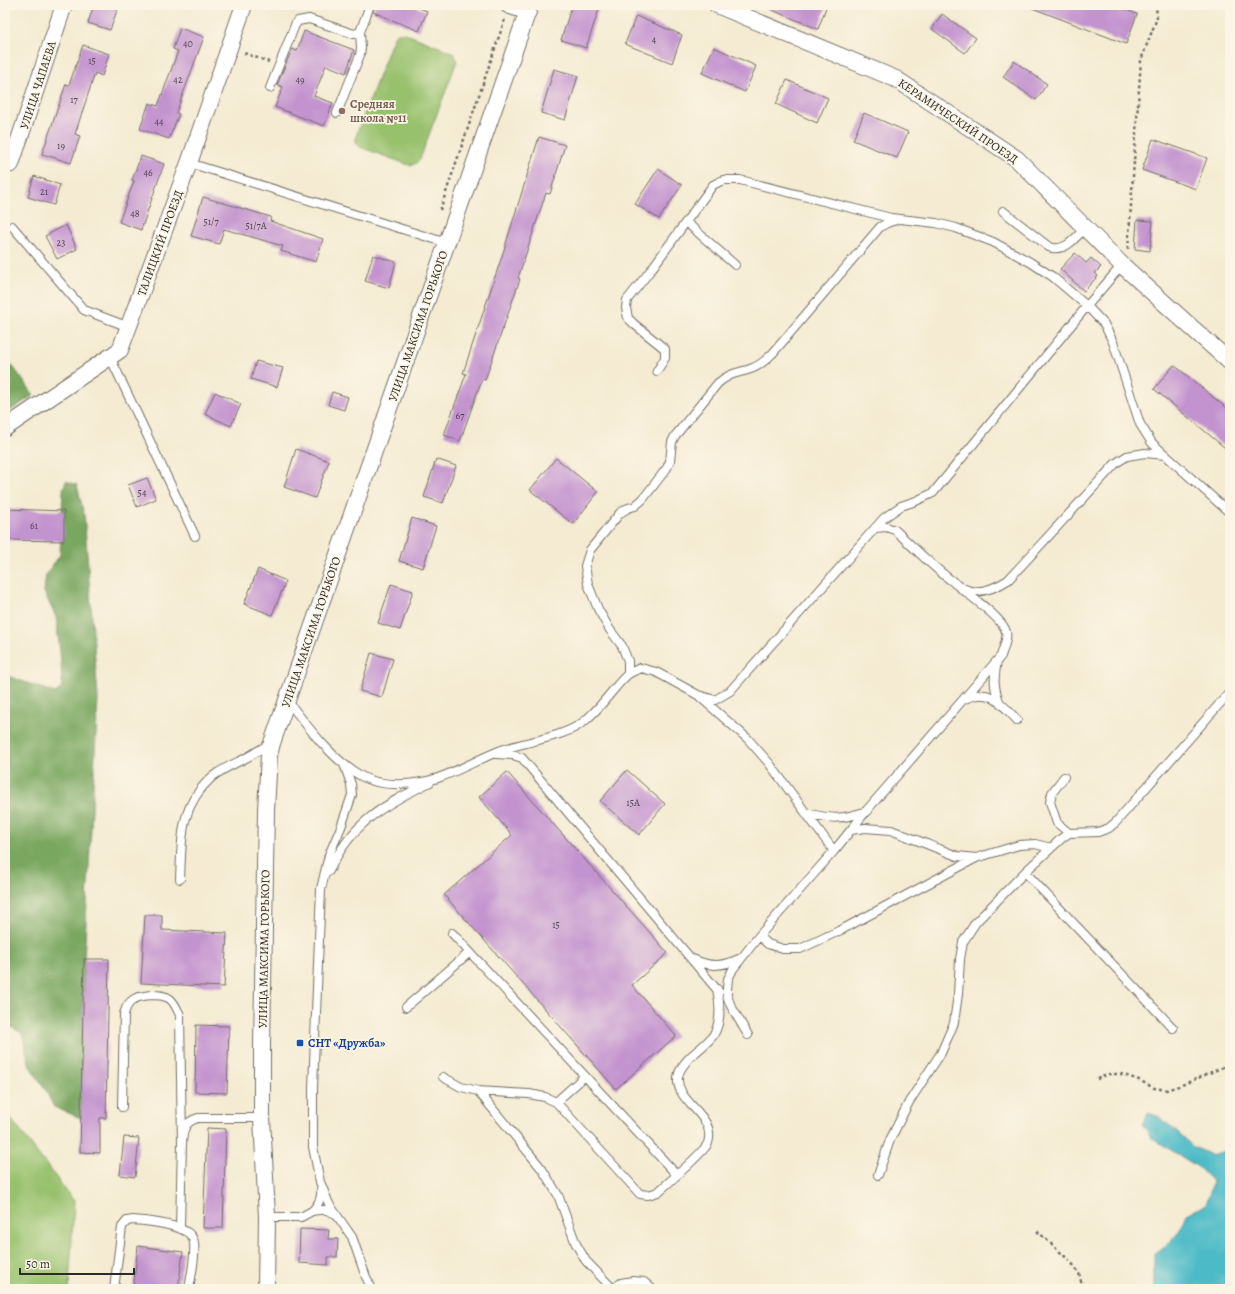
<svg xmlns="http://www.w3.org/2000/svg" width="1235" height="1294" font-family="Alegreya,serif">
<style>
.green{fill:#98c16d;stroke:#62764c}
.forest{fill:#7aa760;stroke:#526946}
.water{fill:#4ebbc7;stroke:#3c7379}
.building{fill:#c293cf}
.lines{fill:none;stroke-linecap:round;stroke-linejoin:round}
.service-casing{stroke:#716e65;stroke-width:10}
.minor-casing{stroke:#716e65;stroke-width:18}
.path{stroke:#716e65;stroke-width:2.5;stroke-dasharray:3 3;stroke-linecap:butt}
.service{stroke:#fff;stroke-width:8}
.minor{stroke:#fff;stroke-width:16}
.education-dot{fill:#8d6e63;stroke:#fcf5e5;stroke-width:1.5}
.transit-dot{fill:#1a4fb4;stroke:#fcf5e5;stroke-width:1.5}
.labels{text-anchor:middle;stroke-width:3.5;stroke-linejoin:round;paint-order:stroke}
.number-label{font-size:10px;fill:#514554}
.street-label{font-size:12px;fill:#2b2b2b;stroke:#fcf5e5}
.education-label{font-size:12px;font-weight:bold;fill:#785e54;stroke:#fcf5e5;text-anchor:start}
.transit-label{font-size:12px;font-weight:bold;fill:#164399;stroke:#fcf5e5;text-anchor:start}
</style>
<rect width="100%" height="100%" fill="#fcf5e5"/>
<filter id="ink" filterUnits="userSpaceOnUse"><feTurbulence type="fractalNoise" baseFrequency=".025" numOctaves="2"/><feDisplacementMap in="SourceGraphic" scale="8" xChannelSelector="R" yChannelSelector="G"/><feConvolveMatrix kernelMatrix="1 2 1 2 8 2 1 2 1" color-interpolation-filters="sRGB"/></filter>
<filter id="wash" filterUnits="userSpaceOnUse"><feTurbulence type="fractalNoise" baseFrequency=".012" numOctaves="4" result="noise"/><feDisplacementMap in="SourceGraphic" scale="16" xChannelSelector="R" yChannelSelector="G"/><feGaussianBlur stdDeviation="0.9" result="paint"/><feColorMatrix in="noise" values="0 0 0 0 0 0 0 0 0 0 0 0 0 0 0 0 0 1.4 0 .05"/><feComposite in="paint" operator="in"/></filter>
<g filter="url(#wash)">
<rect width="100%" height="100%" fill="#f4ebd2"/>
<path class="green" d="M 398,33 L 404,33 L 454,53 L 457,61 L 419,161 L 415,164 L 409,165 L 360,147 L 356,142 L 356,136 L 394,36 Z
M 5,1111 L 74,1201 L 69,1289 L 5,1289 Z"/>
<path class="forest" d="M 5,356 L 34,395 L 5,414 Z
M 66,481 L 77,485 L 84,514 L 98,698 L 84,959 L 81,1118 L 54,1107 L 44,1087 L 30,1067 L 22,1033 L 8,1025 L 5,1026 L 5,675 L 55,693 L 62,688 L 61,661 L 56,617 L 44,592 L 46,574 L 60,555 L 63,490 Z"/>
<path class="water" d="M 1148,1113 L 1160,1117 L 1192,1146 L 1212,1156 L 1230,1149 L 1230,1289 L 1154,1289 L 1154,1253 C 1173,1242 1179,1235 1187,1214 L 1206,1205 L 1213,1182 L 1198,1167 L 1152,1138 L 1143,1125 Z"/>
<g id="blocks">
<path class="building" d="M 94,5 L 119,5 L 110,30 L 88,23 Z
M 375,5 L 412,5 L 427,11 L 419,31 L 373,12 Z
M 572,5 L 585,5 L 599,9 L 586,48 L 561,40 Z
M 760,5 L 827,5 L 818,29 Z
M 1027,5 L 1115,5 L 1137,14 L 1126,44 L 1027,6 Z
M 942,14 L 976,38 L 965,53 L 932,29 Z
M 636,16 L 682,35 L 672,63 L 625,44 Z
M 180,28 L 204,37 L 176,113 L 179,114 L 169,139 L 140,129 L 149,103 L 158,106 L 178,51 L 173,49 Z
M 304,31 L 354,50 L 346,73 L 326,65 L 314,96 L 333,103 L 324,126 L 275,107 L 283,87 L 277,85 L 292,49 L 297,51 Z
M 83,45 L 109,54 L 102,76 L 95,73 L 75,134 L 80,136 L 71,163 L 42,154 L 66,84 L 69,85 Z
M 714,47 L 756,66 L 745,92 L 702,73 Z
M 1014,61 L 1047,84 L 1036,100 L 1003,77 Z
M 554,69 L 578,76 L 565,120 L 541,113 Z
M 787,80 L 828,98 L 817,123 L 776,104 Z
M 864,113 L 908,132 L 897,158 L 853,140 Z
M 539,137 L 565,145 L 550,194 L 546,193 L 518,278 L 520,279 L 485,380 L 482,379 L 460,441 L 444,435 L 466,374 L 463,373 L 503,253 Z
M 1153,139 L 1207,158 L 1196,189 L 1142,170 Z
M 141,156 L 164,164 L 141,230 L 119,222 L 134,181 L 132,180 Z
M 658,169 L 682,185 L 659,219 L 635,204 Z
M 34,176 L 60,185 L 54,205 L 28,197 Z
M 203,197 L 271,217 L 270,221 L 323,239 L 316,262 L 281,251 L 283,246 L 224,229 L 219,244 L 191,236 Z
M 1137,220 L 1153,221 L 1150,251 L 1135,249 Z
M 66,225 L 77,249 L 57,259 L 45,236 Z
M 1075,253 L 1086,263 L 1091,258 L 1101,267 L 1095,273 L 1098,276 L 1084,291 L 1060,269 Z
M 373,255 L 396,262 L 389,288 L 365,281 Z
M 256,361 L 283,368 L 277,387 L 251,379 Z
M 1174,365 L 1230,411 L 1230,452 L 1154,389 Z
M 215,392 L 241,404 L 231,426 L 205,414 Z
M 332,392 L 348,397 L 344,410 L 328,405 Z
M 296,449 L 329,461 L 315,498 L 284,487 Z
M 556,458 L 598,492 L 573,524 L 530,490 Z
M 436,459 L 456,466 L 443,503 L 424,497 Z
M 147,478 L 156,499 L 137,507 L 128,485 Z
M 5,509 L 64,511 L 64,541 L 5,540 Z
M 412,518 L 436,526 L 423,568 L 399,561 Z
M 258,569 L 286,581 L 272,615 L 244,604 Z
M 391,584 L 413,591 L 400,630 L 378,623 Z
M 371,653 L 393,659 L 382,697 L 360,691 Z
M 627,770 L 665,804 L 639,835 L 600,801 Z
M 507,772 L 668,953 L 632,985 L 676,1036 L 616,1089 L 444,895 L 512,835 L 479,797 Z
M 145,915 L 162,915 L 162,930 L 227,933 L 224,987 L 141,983 Z
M 84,959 L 109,959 L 106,1118 L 100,1118 L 100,1153 L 80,1152 Z
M 196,1025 L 229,1026 L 227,1093 L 195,1092 Z
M 207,1128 L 226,1129 L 223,1228 L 203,1228 Z
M 124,1137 L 139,1138 L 135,1177 L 120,1175 Z
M 300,1229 L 329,1230 L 328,1239 L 338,1239 L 337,1257 L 328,1257 L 328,1265 L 299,1263 Z
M 138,1246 L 183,1252 L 178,1289 L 133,1289 Z"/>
</g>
</g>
<g filter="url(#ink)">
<use href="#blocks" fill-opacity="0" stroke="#716e65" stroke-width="1"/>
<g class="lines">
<defs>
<path id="service" d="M 270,88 L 295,25 L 298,21 L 309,19 L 354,34 L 360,32 L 370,5
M 337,113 L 360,55 L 361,48 L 360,32
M 189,163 L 447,243
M 1003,211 L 1049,247 C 1065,253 1075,238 1085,228
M 686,222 L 735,265
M 12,226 L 84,310 L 129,327
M 110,357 L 195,536
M 657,371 L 665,358 L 665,349 L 634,324 L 628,318 L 626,308 L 627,300 L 650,271 L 713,185 L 723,180 L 740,180 L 891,218 L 936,223 L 956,228 L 993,242 L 1030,262 L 1053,277 L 1087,306 L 1104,324 L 1113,342 L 1140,424 L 1152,443 L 1230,513
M 875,528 L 886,527 L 895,530 C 909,543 954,589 971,591 C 985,593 997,587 1008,580 L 1116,463 L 1127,456 L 1145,453 L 1165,455
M 997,661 C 994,678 993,685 999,701
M 628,674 L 628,661 L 622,646 L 610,630 L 598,609 L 588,584 L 585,566 L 590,550 L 620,513 L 628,508 L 635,506 L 643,499 L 667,468 L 670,461 L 672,442 L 675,436 L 718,383 C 733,371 738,374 753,368 C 761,365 767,359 773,353 L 880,227 L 887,223 L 896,220
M 700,697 L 748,739 L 769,763 L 834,851
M 965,699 C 989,686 1002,704 1017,720
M 287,700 C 308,727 331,759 361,776 C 381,788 416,785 438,778 C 458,771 479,759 499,751 C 524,741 560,739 582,723 C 600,710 611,690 627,675 C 631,672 636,670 641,668 L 656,672 L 698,695 L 715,700 L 730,691 L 884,518 L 901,506 L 916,501 L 933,493 L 1087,306 L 1122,265
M 496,754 L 513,755 L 522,758 L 719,992
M 344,764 L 351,784 L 352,795 L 341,827 L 329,855 L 321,889 L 313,1088 L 313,1147 L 320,1182 L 329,1204 L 352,1237 L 366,1277 L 372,1289
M 1064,777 L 1052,793 L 1050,802 L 1057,823 L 1069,833
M 806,813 C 832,819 841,820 867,811
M 851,830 L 865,828 L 891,830 L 957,856 L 976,858 L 1019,845 L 1035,844 L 1051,848
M 329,871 C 353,821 383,806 430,782
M 1025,872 L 1173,1028
M 180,879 C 182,838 179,807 212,777 C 222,769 234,764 244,759 C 254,754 261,748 271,744
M 452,933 L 677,1175
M 759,936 L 768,944 L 783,949 L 800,949 L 843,929 L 976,858
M 693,959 C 711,968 724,966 741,958
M 406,1007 L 470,952
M 748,1035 L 731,1006 L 727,996 L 727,989 L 728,979 L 733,969 L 759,936 L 834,851 L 867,810 L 1001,656 C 1003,648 1008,640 1006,632 C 1004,619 965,592 954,583
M 443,1077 L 461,1087 L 478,1091 L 529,1094 L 545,1097 L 556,1102 L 640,1194 L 648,1195 L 658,1192 C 666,1185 705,1151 708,1143 C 717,1115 675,1103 678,1077 C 679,1069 685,1063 690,1057 C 697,1051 710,1041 714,1034 C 722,1020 720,1003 717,989
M 478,1091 L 542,1169 L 558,1195 L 576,1244 L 586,1261 L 613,1289
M 556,1102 L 585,1076
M 122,1107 L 124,1014 C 128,999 137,996 152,995 C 158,995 165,995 170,999 C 175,1003 177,1009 180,1015 L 182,1143
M 878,1175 L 890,1140 L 909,1102 L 941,1053 L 954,1023 L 958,994 L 960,959 L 963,942 L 976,922 L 1025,872 L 1062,838 L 1069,833 L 1098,832 L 1109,828 L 1116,822 L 1230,692
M 312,1211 C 319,1204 322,1198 321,1189
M 267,1217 L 301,1217 L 312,1211 L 319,1210 L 327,1210 L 336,1214
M 180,1228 L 182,1143 C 183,1130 184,1122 198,1118 L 262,1118
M 114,1289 L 122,1227 L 127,1221 L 133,1220 C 147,1221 188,1225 193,1239 C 197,1249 191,1277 189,1289
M 613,1289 L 621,1283 L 633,1281 L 644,1282 L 652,1289"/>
<path id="minor" d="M 508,5 L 528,12
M 717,5 L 896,79 L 1017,159 L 1122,265 L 1230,362
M 5,165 L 11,164 L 64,5
M 5,428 L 120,350 L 189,163 L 244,5
M 266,1289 L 267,1217 L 262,1118 L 262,1045 L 266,810 L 269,755 L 272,743 L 530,5"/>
</defs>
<use href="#service" class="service-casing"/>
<use href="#minor" class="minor-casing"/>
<path class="path" d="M 244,53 L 269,62
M 440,210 L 505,19
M 1128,249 L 1141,60 L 1157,18 L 1156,5
M 1097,1079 L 1109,1074 L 1121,1074 L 1139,1080 L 1154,1088 L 1166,1090 L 1182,1085 L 1230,1064
M 1037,1231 L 1071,1262 L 1079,1273 L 1083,1289"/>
<use href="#service" class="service"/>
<use href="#minor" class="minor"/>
</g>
</g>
<circle class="education-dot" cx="342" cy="111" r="4"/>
<rect class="transit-dot" x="296" y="1039" width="8" height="8" rx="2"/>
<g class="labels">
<g class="number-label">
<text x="654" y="43">4</text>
<text x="188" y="47">40</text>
<text x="92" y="64">15</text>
<text x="178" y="83">42</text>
<text x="300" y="83">49</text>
<text x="74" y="103">17</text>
<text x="159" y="125">44</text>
<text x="61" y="149">19</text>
<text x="148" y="176">46</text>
<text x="44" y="195">21</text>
<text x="135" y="217">48</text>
<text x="211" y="225">51/7</text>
<text x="256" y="229">51/7А</text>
<text x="61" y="246">23</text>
<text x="460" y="419">67</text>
<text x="142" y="496">54</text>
<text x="34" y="529">61</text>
<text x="633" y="806">15А</text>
<text x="556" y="928">15</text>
</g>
<g class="street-label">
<text transform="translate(38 85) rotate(-72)" y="4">УЛИЦА ЧАПАЕВА</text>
<text transform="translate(958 121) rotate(34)" y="4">КЕРАМИЧЕСКИЙ ПРОЕЗД</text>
<text transform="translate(160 243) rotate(-70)" y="4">ТАЛИЦКИЙ ПРОЕЗД</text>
<text transform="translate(418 326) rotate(-71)" y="4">УЛИЦА МАКСИМА ГОРЬКОГО</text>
<text transform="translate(311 632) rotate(-71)" y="4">УЛИЦА МАКСИМА ГОРЬКОГО</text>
<text transform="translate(264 949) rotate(-89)" y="4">УЛИЦА МАКСИМА ГОРЬКОГО</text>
</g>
<g class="education-label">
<text x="350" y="108">Средняя<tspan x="350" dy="14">школа №11</tspan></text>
</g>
<g class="transit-label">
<text x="308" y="1047">СНТ «Дружба»</text>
</g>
</g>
<rect width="1235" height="1294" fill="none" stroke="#fcf5e5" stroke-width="20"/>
<path d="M20 1268v6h114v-6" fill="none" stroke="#2b2b2b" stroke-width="2"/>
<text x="26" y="1268" font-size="12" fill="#2b2b2b" stroke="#fcf5e5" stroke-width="3" paint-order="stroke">50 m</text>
</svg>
